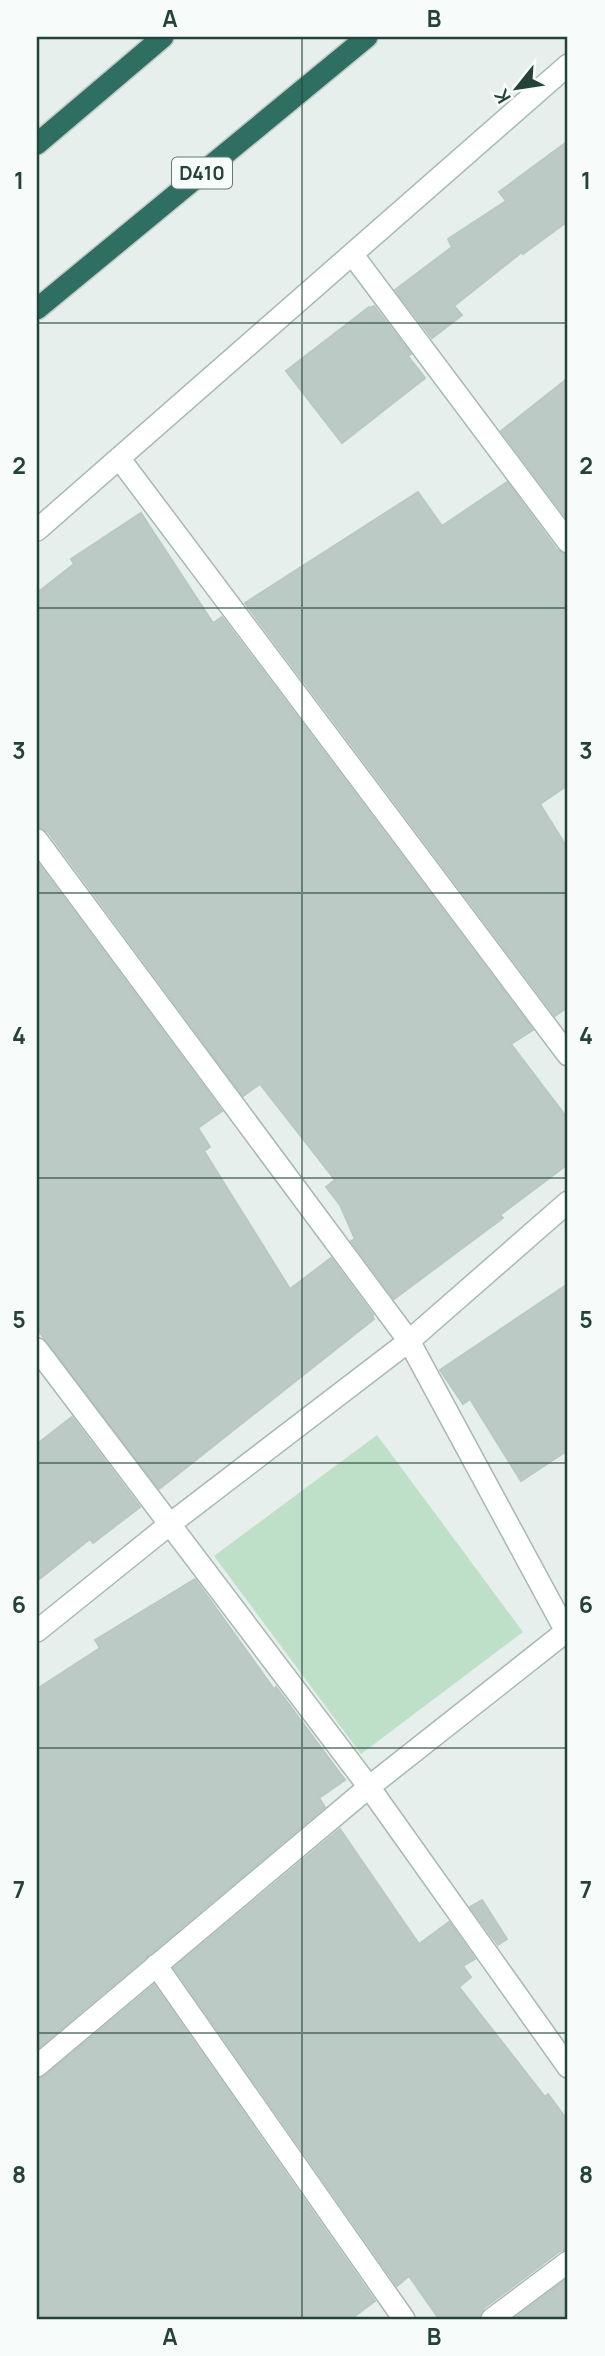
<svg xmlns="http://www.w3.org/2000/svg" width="605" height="2356" font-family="Manrope,sans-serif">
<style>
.green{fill:#bfe0c8}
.building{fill:#bbcac4;stroke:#b8c9c2;stroke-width:2}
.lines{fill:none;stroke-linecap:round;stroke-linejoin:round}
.minor-casing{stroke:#a8b8b2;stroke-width:24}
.highway-casing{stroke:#c2cac8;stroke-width:24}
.minor{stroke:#fff;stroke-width:21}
.highway{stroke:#2f6f62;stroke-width:21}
.grid{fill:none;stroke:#24423a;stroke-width:2;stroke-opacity:0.55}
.labels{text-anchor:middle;stroke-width:7;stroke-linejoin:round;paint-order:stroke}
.shield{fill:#f7fbf9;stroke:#637a73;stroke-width:2}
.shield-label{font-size:19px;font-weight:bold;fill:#24423a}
.neatline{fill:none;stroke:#24423a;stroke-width:2.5}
.grid-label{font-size:23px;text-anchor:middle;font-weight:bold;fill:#24423a}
</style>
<rect width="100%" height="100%" fill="#e6efeb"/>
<path class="green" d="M 377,1435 L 523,1632 L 361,1754 L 214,1556 Z"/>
<path class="building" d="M 568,141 L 568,221 L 523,254 L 522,252 L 454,306 L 462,315 L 432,338 L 395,290 L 452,247 L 448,239 L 506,201 L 499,192 Z
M 374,306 L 411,354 L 408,356 L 425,378 L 342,443 L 286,371 L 369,307 L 370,308 Z
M 568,378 L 568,520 L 501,431 Z
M 507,482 L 557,550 L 568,555 L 568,785 L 540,804 L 568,849 L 568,1007 L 555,1016 L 245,603 L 418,492 L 442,526 Z
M 141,513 L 213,623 L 222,617 L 533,1030 L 511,1044 L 568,1119 L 568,1164 L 500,1215 L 503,1218 L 394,1299 L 351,1241 L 355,1239 L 340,1205 L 326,1187 L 335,1180 L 260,1084 L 243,1096 L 48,832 L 37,827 L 37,593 L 74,564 L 71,559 Z
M 37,862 L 222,1111 L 198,1128 L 210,1147 L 204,1151 L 290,1289 L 331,1258 L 373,1315 L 372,1316 L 374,1319 L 159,1489 L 37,1329 Z
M 568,1284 L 568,1450 L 521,1481 L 470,1399 L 463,1404 L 440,1370 Z
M 72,1417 L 140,1507 L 93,1543 L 90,1539 L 37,1581 L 37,1444 Z
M 195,1579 L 274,1689 L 276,1687 L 345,1780 L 319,1798 L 325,1807 L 37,2049 L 37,1689 L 100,1648 L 95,1640 Z
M 340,1829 L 419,1944 L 449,1922 L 475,1959 L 463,1966 L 471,1977 L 459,1987 L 545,2097 L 548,2094 L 568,2121 L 568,2249 L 560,2251 L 484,2308 L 479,2319 L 439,2319 L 409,2276 L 397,2286 L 174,1968 Z
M 482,1900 L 507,1939 L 498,1945 L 470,1907 Z
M 154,1985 L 375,2301 L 351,2319 L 37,2319 L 37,2079 L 45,2076 Z
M 568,2278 L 568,2319 L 514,2319 Z"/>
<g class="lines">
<defs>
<path id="minor" d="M 352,254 L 568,542
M 119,458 L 568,1055
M 37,530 L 568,65
M 37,840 L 409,1341 L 568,1635
M 37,1349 L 369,1787 L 568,2067
M 37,1631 L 170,1524 L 409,1341 L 568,1202
M 156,1965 L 404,2319
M 37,2066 L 369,1787 L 568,1630
M 492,2319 L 568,2262"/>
<path id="highway" d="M 37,144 L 163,37
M 37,309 L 367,37"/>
</defs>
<use href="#minor" class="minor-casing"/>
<use href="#highway" class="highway-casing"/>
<use href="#minor" class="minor"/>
<use href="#highway" class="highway"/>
</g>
<path class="grid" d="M 302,37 L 302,2319M 37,323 L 568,323M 37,608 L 568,608M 37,893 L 568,893M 37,1178 L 568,1178M 37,1463 L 568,1463M 37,1748 L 568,1748M 37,2033 L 568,2033"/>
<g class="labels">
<rect class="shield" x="172" y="157.5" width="60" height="31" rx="5"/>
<g class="shield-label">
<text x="202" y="180">D410</text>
</g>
</g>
<rect width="605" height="2356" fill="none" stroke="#f7fbf9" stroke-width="77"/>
<g transform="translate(517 88) rotate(240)" stroke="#f7fbf9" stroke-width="5" paint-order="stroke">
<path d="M0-5L12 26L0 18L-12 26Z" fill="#24423a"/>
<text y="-10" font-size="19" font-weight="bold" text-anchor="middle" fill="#24423a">K</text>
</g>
<rect x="38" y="38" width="528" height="2280" class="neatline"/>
<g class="grid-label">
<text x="170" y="27">A</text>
<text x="434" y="27">B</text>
<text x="19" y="189">1</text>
<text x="586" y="189">1</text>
<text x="19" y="474">2</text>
<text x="586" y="474">2</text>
<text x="19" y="759">3</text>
<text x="586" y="759">3</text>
<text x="19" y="1044">4</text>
<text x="586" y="1044">4</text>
<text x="19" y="1328">5</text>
<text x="586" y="1328">5</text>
<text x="19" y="1613">6</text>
<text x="586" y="1613">6</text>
<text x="19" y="1898">7</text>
<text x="586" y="1898">7</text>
<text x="19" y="2183">8</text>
<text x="586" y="2183">8</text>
<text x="170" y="2345">A</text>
<text x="434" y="2345">B</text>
</g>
</svg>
